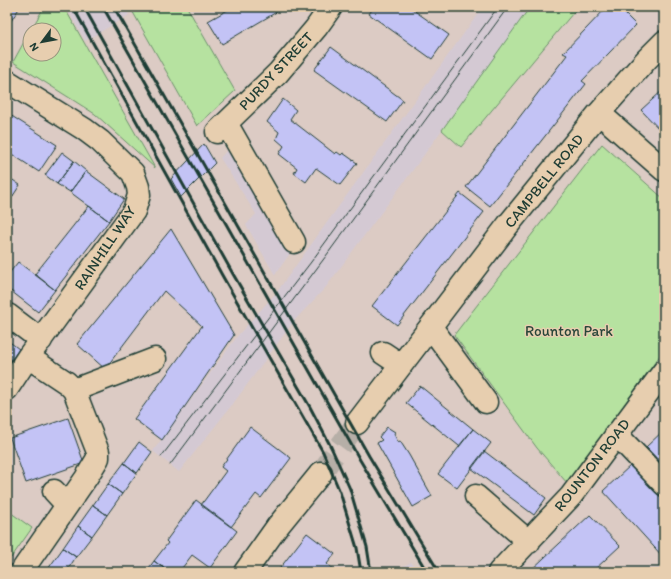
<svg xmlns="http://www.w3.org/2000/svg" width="671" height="579" font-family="Itim,sans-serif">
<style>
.built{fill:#d4c9d3}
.green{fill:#b6e2a0;stroke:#6a906a}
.building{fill:#c3c3f5;stroke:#1f3d34}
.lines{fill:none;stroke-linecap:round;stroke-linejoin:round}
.minor-tunnel{stroke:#b6afa7;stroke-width:22;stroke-dasharray:22 11;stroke-linecap:butt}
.minor-casing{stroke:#1f3d34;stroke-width:25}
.minor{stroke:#e7ceaf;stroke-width:22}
.tram{stroke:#1f3d34;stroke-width:1}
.rail{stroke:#1f3d34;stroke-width:3}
.labels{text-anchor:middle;stroke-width:3;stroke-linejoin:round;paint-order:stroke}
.street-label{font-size:15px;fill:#1f3d34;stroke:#e7ceaf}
.park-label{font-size:15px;fill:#274539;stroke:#e7ceaf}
</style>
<rect width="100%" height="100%" fill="#dccbc4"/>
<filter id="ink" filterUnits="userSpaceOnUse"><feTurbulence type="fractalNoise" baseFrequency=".025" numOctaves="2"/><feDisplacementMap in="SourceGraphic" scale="8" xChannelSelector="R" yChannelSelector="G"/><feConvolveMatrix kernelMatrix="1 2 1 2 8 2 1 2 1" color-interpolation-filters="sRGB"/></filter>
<g filter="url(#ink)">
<path class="built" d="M 66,7 L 124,7 L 129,15 L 85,41 Z
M 483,7 L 530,7 L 421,159 L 326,287 L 294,321 L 235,401 L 179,472 L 153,451 L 239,334 L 276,293 Z
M 242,133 L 302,236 L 275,275 L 246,225 L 256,214 L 220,158 Z
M 411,562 L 418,572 L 393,572 Z"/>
<path class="green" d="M 44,7 L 64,7 L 155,168 L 95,114 L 13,62 L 30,31 L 30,54 L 54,54 L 54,30 L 31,30 Z
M 130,7 L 187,7 L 235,91 L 197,126 Z
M 530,7 L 578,7 L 461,147 L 442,130 Z
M 602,144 L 664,199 L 664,350 L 567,483 L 537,448 L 454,335 Z
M 7,510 L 32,528 L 11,558 L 7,555 Z"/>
<path class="building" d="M 7,7 L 20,7 L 7,27 Z
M 233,7 L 285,7 L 222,44 L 208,21 Z
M 374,7 L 409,7 L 449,35 L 432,59 L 369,14 Z
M 607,7 L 618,7 L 636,25 L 582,81 L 586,84 L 490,206 L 466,187 L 567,55 L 563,53 Z
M 331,47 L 403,100 L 387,122 L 314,70 Z
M 664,89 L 664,134 L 641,110 Z
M 283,99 L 296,110 L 290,119 L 335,154 L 337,152 L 341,155 L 343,153 L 357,163 L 340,185 L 316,168 L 306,182 L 294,173 L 297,168 L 279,154 L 284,146 L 276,139 L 279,132 L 267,122 Z
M 7,113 L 57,145 L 39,172 L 7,151 Z
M 204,144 L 215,163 L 181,197 L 171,179 Z
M 62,152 L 74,161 L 57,184 L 45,175 Z
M 74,161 L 86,171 L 70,192 L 57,184 Z
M 86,171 L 124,199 L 109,221 L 70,192 Z
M 7,176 L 20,185 L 7,205 Z
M 460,193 L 484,212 L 397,325 L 372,306 Z
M 89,206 L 109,221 L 55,290 L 35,274 Z
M 171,229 L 234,335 L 162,440 L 134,419 L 202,326 L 164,291 L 105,369 L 77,344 Z
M 18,262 L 55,290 L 38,312 L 7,288 L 7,276 Z
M 7,340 L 19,349 L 7,366 Z
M 420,386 L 473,429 L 459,446 L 406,403 Z
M 68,418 L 84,463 L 26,483 L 10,438 Z
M 250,427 L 291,458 L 261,498 L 256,494 L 231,527 L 201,505 L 226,471 L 221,467 Z
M 387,427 L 395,432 L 394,434 L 398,442 L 400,441 L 409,455 L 432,496 L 413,507 L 377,443 L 382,440 L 379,437 Z
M 473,429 L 491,443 L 457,488 L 438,474 Z
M 664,430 L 664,462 L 662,464 L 646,447 Z
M 139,442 L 152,452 L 137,473 L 124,463 Z
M 484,451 L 546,498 L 534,515 L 471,468 Z
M 124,463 L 137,473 L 122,494 L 108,484 Z
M 631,465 L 664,501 L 664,558 L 603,491 Z
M 108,484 L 122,494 L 107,515 L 93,505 Z
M 196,500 L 237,531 L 210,568 L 192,555 L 179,572 L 169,572 L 154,561 L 168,543 L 166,541 Z
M 93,505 L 107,515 L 92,536 L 78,526 Z
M 590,515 L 620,546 L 592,572 L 529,572 Z
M 78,526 L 92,536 L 76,557 L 63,548 Z
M 307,533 L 335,554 L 327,564 L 336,572 L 277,572 Z
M 63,548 L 76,557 L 66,572 L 52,572 L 48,569 Z
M 154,561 L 169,572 L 146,572 Z
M 412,567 L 415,572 L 402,572 Z"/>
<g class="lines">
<path class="minor-tunnel" d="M 321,473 L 357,423"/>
<defs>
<path id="minor" d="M 7,81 L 84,129 L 100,141 L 133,173 L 138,187 L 139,195 L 134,211 L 28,357 L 7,389
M 599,113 L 664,170
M 226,123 L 294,242
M 217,132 L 278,73 L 316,28 L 331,7
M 8,315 L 41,340
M 431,327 L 486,402
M 383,353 L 401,365
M 74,390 L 155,359
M 357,423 L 508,225 L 599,113 L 647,59 L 664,42
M 616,434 L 664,484
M 54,491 L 67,505
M 476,496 L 529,542
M 21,572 L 86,478 L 98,458 L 98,452 L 74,390 L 67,383 L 28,357
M 245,572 L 277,527 L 321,473
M 499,572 L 571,496 L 664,371"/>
</defs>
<use href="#minor" class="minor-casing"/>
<use href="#minor" class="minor"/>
<path class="tram" d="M 161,457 L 311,262 L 498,7
M 170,465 L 326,256 L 508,7"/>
<path class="rail" d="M 73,7 L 223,277 L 323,452 L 340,492 L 357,548 L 361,572
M 84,7 L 233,274 L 310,407 L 331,447 L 350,489 L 367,547 L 371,572
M 103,7 L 360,460 L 427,572
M 114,7 L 369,456 L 439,572"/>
</g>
</g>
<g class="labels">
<g class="street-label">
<text transform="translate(276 71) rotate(-47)" y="5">PURDY STREET</text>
<text transform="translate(544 181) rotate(-51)" y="5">CAMPBELL ROAD</text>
<text transform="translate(105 248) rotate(-56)" y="5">RAINHILL WAY</text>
<text transform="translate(592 465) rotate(-52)" y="5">ROUNTON ROAD</text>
</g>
<g class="park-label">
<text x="569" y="336">Rounton Park</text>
</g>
</g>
<rect width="671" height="579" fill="none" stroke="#e7ceaf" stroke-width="24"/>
<rect x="12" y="12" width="647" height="555" fill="none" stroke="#1f3d34" stroke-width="1.5" filter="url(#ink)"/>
<g transform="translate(42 42) rotate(238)"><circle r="19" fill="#e7ceaf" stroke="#97947e"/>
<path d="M0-3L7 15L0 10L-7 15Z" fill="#1f3d34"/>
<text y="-6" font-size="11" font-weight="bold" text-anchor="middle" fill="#1f3d34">N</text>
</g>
</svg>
